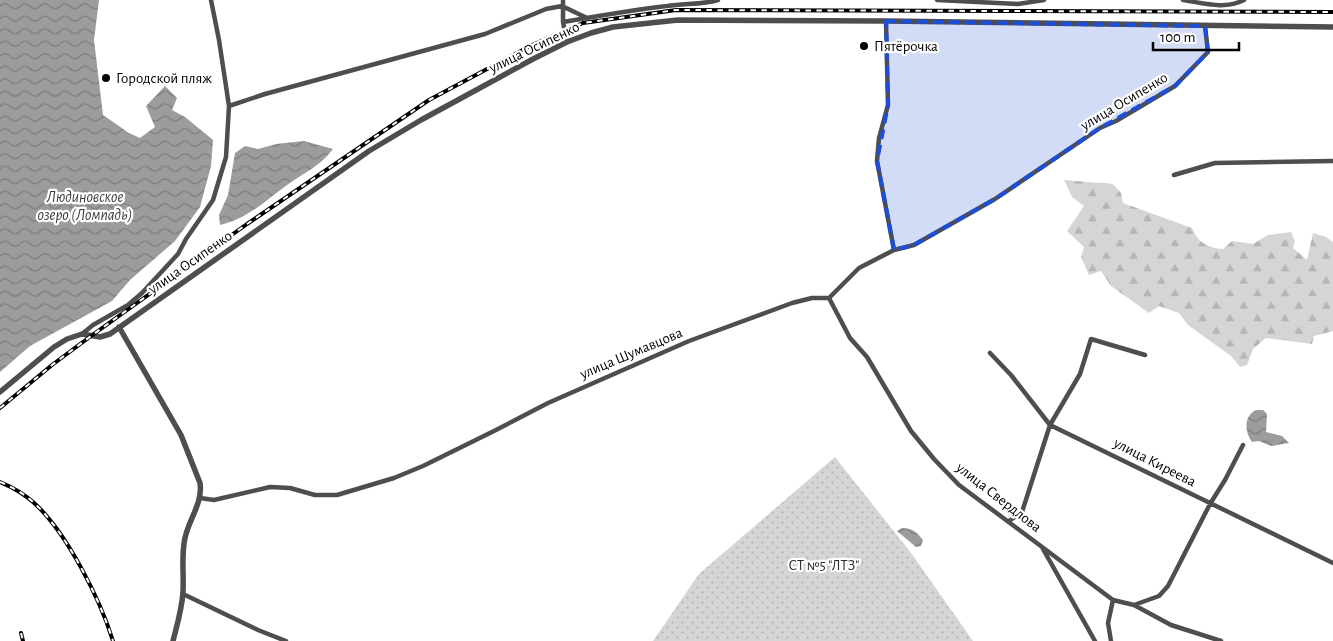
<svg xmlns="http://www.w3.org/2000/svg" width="1333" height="641" font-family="'Alegreya Sans',sans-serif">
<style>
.forest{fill:url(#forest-firs)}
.garden{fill:url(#garden-dots)}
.water{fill:url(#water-waves)}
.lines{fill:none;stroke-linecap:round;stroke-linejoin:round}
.minor{stroke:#4e4e4e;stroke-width:4.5}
.tertiary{stroke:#4e4e4e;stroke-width:5.5}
.rail-casing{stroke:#000;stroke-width:4}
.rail{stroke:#fff;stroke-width:2;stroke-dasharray:5.5;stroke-linecap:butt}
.marked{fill:#1d4ed8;fill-opacity:0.2;stroke:#1d4ed8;stroke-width:4;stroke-dasharray:10 6;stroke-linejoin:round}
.poi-dot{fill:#000;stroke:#fff;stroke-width:2}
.labels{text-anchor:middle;stroke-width:4.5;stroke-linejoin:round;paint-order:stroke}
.poi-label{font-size:15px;fill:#000;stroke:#fff;text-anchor:start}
.street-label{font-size:15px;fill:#000;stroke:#fff}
.park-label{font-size:15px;fill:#2c2c2c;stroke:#fff}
.water-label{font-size:16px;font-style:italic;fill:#3d3d3d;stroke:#fff}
</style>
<defs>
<pattern id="forest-firs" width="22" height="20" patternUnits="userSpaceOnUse" patternTransform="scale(1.25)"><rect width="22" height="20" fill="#d5d5d5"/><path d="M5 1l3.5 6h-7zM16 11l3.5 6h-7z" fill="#b5b5b5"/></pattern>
<pattern id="garden-dots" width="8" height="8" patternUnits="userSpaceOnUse" patternTransform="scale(1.25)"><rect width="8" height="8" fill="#d5d5d5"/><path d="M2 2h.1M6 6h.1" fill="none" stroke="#b5b5b5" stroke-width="1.8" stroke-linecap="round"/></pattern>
<pattern id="water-waves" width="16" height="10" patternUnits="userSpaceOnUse" patternTransform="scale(1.25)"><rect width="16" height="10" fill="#9c9c9c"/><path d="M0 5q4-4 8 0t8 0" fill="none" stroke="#7d7d7d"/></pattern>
</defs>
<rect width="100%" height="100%" fill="#fff"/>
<path class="forest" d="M 1064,180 L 1113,184 L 1121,193 L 1123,203 L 1192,228 C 1198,243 1208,248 1223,249 L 1232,241 L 1253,244 L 1268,235 L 1291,232 L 1295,241 L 1293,248 L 1307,260 L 1313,233 L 1326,237 L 1333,242 L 1333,331 L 1314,336 L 1312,344 L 1266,338 L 1253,349 L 1247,365 L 1240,367 L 1231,356 L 1188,325 L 1179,313 L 1159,306 L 1149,313 L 1111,286 L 1101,271 L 1089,275 L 1081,257 L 1084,247 L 1067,231 L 1084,206 L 1072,197 Z"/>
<path class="garden" d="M 835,457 L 911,553 L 973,641 L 653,641 L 699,574 Z"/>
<path class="water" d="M 0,0 L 99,0 L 94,40 L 103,115 L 129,133 L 140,138 L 155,127 L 146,106 L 165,86 L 177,98 L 172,110 L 185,117 L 213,140 L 211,166 L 200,207 L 175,241 L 130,280 L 112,301 L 30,346 L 0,372 Z
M 304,141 L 333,149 C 319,167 305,172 287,185 C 267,200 245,220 220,225 L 219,215 L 228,195 L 235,153 L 245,146 L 258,149 L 276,144 Z
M 1256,410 L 1263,410 L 1267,414 L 1266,432 L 1282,436 L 1289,443 L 1271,446 L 1259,441 L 1252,442 C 1244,431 1244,416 1256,410 Z
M 902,528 C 912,528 917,532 923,540 L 921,546 L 916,547 L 897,531 Z"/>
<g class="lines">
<path class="minor" d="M 563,0 L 563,22 L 567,42
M 937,0 L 1018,4 L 1044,0
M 1183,0 C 1203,3 1225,10 1244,0
M 886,21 L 888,105 L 879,138 L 877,161 L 894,250
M 563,22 C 598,16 632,10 667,6 C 684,3 701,5 718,0
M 229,106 L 265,94 L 485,34 L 546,9 L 562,6 L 587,18
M 1174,175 L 1215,163 L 1333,161
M 829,298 L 850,338 L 867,357 L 911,431 L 934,459 L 959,485 L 1113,600 L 1134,605 L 1171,625 L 1221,641
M 82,334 L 93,325 L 128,305 L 142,293 L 178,254 L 186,239 L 213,200 L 226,157 L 229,106 L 219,40 L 211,0
M 990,353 L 1011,375 L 1050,425 L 1333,563
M 200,498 L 214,500 L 270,487 L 290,488 L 315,495 L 337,495 L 394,478 L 423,466 L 496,430 L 548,403 L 689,341 L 792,303 L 812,298 L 829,298 L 859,268 L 894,250 L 914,245 L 995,199 L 1100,128 L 1116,121 L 1175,86 L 1208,52 L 1205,26
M 1009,521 L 1022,512 L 1050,425 L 1080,374 L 1091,339 L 1145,355
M 1043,549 L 1095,641
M 183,594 L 258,630 L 286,641
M 1134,605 L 1159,596 L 1168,586 L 1210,504 L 1225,480 L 1243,445
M 1111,641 L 1108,623 L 1113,600"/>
<path class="tertiary" d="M 119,327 L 181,435 L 200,483 C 203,503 189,519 185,538 C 181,555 184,575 183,592 C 182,609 177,625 173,641
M 0,392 L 54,347 L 67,339 L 82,334 L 100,337 L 110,334 L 369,151 L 421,120 L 533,59 L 567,42 L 591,33 L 613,27 L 678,20 L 886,21 L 1333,27"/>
<defs>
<path id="rail" d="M 0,408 L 52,365 L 91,336 L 247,224 L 429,100 L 532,45 L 583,23 L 676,10 L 1333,12
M 0,482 C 12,487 23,493 33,502 C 66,531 100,599 113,641
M 21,633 L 23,641"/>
</defs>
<use href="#rail" class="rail-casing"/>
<use href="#rail" class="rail"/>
</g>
<path class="marked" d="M 886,21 L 1205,26 L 1208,52 L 1175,86 L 1100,128 L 995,199 L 914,245 L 894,250 L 877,161 L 888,105 Z"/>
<g class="poi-dot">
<circle cx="864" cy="46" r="5"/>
<circle cx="106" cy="78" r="5"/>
</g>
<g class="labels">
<g class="poi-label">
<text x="874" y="51">Пятёрочка</text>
<text x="116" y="83">Городской пляж</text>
</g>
<g class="street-label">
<text transform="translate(534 47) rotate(-26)" y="5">улица Осипенко</text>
<text transform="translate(1124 101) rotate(-31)" y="5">улица Осипенко</text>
<text transform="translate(190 262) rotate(-35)" y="5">улица Осипенко</text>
<text transform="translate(631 353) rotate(-23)" y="5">улица Шумавцова</text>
<text transform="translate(1155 462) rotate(27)" y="5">улица Киреева</text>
<text transform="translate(999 497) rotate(38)" y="5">улица Свердлова</text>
</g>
<g class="park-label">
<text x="824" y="570">СТ №5 "ЛТЗ"</text>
</g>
<g class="water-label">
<text x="85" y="202">Людиновское<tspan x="85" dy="18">озеро (Ломпадь)</tspan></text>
</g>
</g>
<path d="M1153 42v8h86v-8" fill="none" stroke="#000000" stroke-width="2.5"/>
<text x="1160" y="42" font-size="15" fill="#000000" stroke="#ffffff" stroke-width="4" paint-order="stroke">100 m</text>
</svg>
